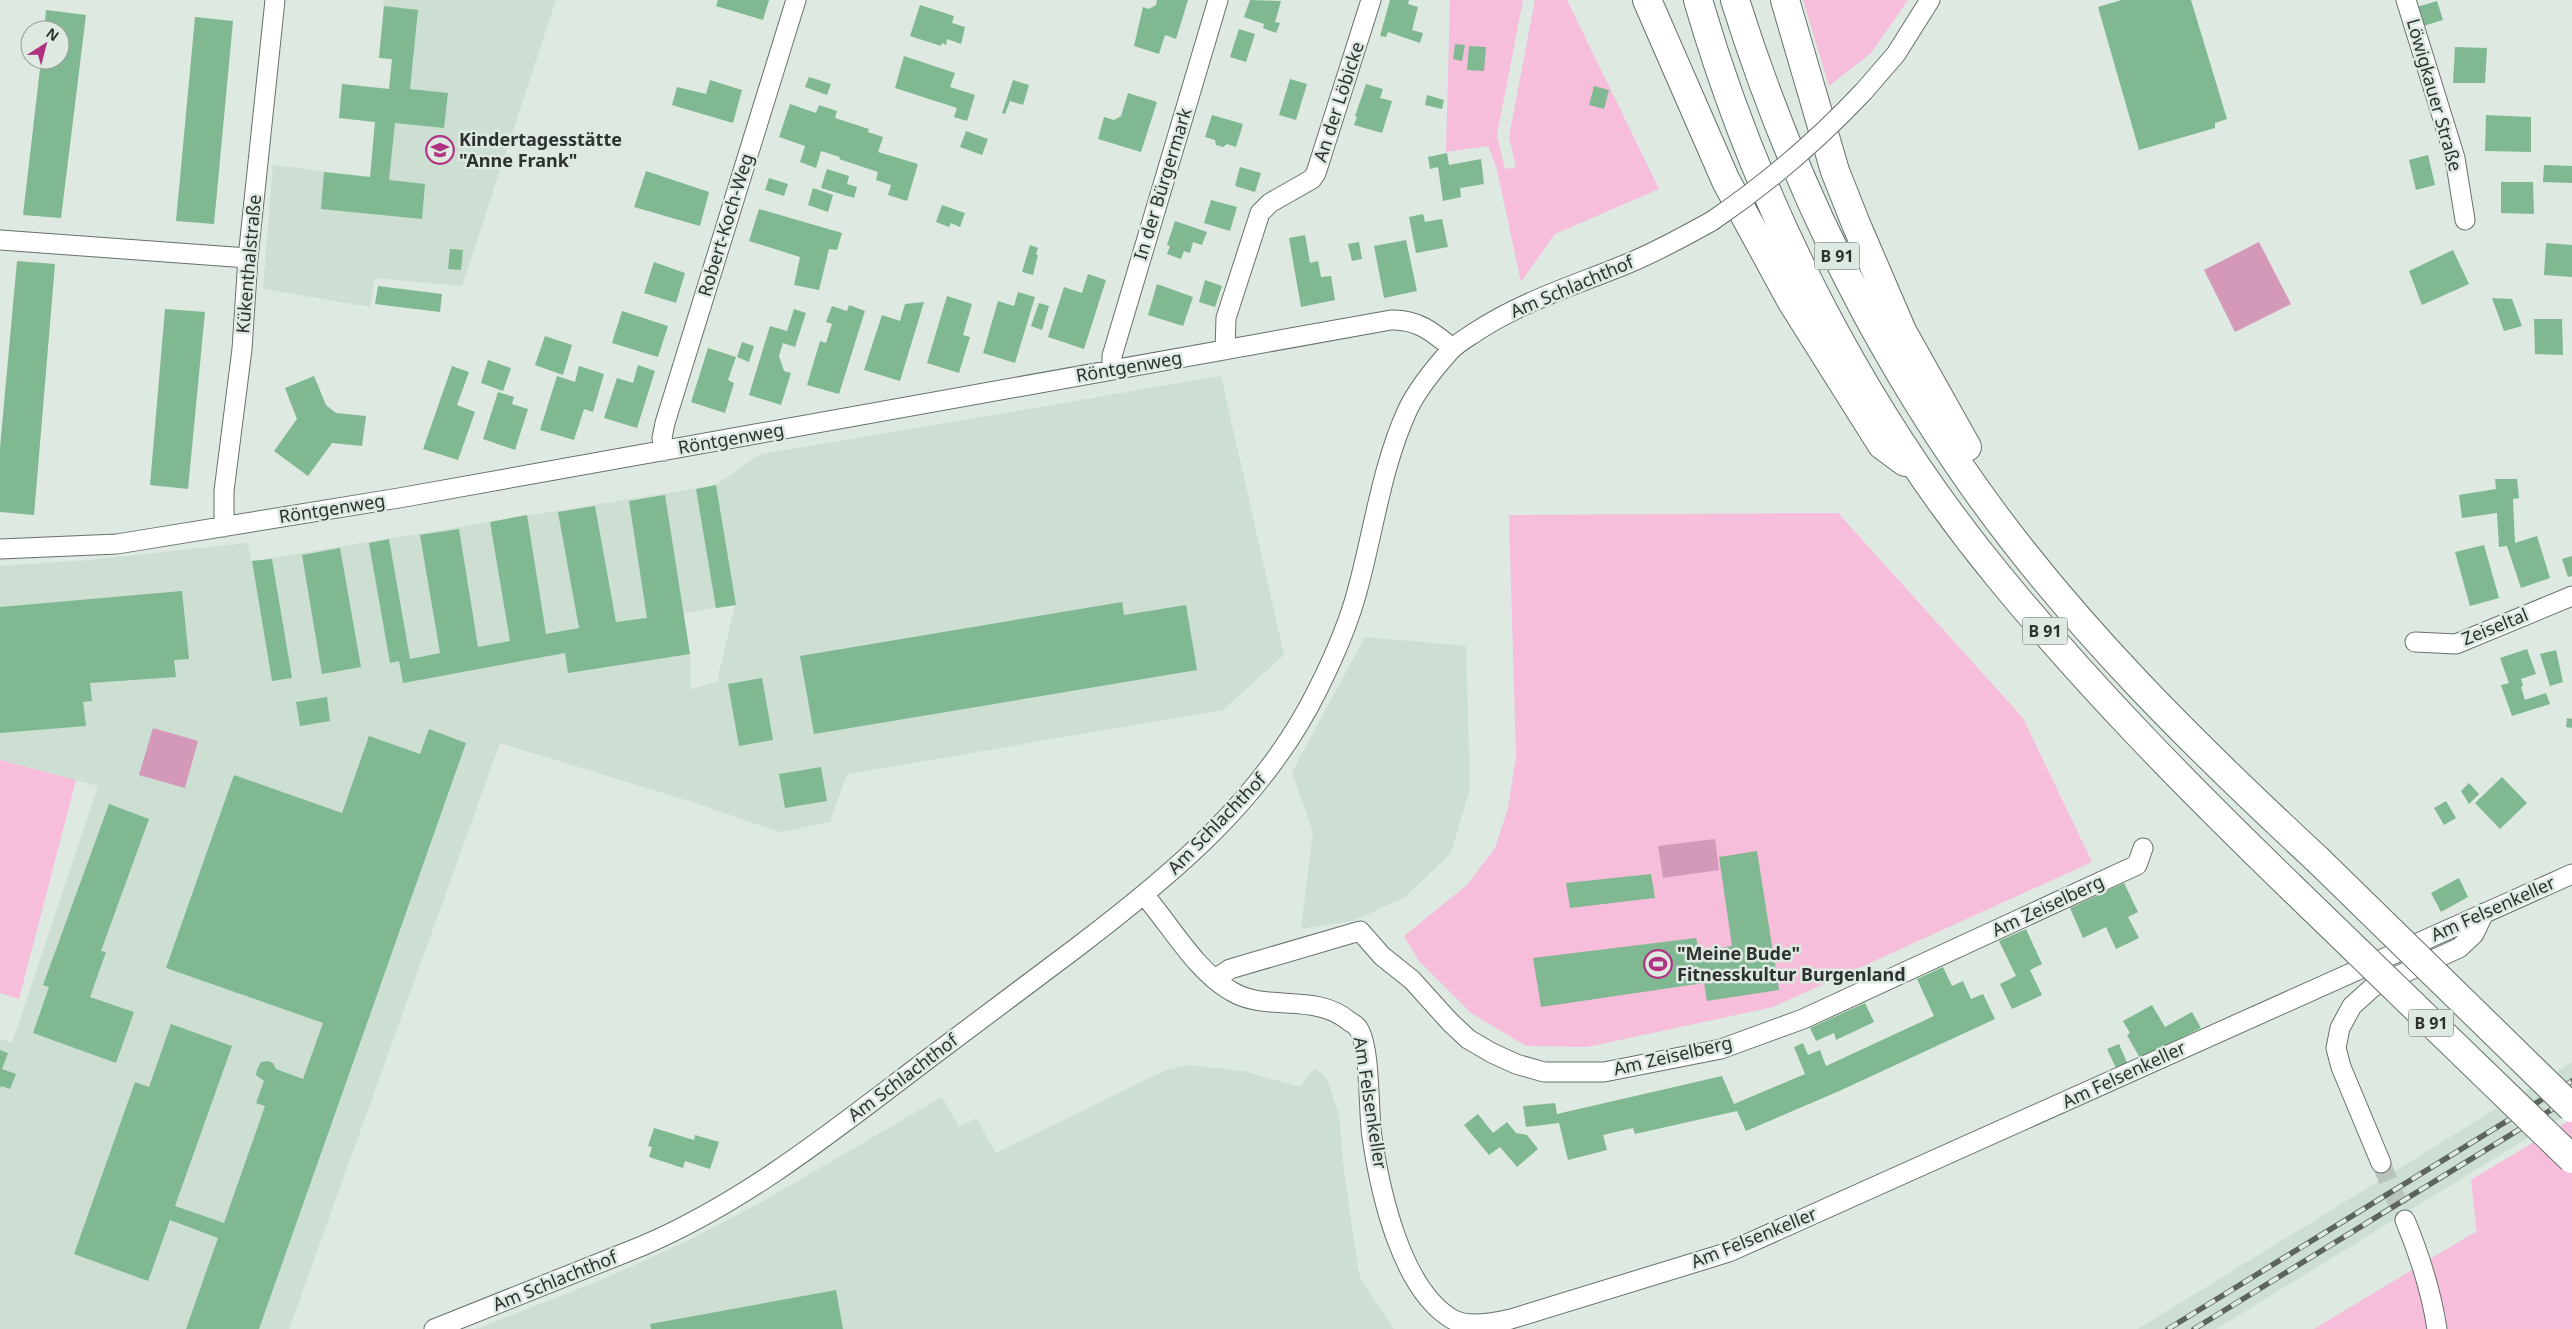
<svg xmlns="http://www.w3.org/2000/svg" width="2572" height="1329" font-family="'Noto Sans',sans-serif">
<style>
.built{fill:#ccdfd2;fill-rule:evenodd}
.green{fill:#f7bedb}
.water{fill:#d499b8}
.building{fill:#80b892}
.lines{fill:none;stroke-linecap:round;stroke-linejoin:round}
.minor-tunnel{stroke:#bac4bd;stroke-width:19;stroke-dasharray:19 9;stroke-linecap:butt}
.minor-casing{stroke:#667169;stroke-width:21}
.trunk-casing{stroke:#667169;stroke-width:30}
.minor{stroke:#fff;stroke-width:19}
.trunk{stroke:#fff;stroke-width:28}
.rail-casing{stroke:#5d635e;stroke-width:5.5}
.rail{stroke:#dde9e1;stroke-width:4;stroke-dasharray:11;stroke-linecap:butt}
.minor-bridge-casing{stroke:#667169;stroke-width:21;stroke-linecap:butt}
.trunk-bridge-casing{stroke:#667169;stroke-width:30;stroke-linecap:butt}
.minor-bridge{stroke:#fff;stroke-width:19}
.trunk-bridge{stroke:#fff;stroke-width:28}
.labels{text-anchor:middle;stroke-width:5;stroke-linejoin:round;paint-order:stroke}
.shield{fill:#dde9e1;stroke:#626964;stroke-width:1}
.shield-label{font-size:16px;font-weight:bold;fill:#2d322e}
.street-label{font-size:18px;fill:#2d322e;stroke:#dde9e1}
.poi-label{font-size:18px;font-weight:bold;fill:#2d322e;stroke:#dde9e1;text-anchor:start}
</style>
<rect width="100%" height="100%" fill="#dde9e1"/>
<path class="built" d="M 384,0 L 556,0 L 462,286 L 375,278 L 370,307 L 263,289 L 273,165 L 370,177 L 375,122 L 339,118 L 342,84 L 389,89 L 392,60 L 379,58 Z
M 1221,376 L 1284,655 L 1223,710 L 847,774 L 830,822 L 780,832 L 692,802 L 500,743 L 289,1329 L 0,1329 L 0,1039 L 12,1043 L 98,786 L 0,760 L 0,566 L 89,560 L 247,543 L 252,561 L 716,485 L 758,455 ZM 735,605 L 717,682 L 691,689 L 690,654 L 683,613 Z
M 1365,637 L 1466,646 L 1470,788 L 1451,853 L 1405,897 L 1353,921 L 1301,929 L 1313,832 L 1292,772 Z
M 2572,1062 L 2572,1111 L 2216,1329 L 2138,1329 Z
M 1189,1065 L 1243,1071 L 1300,1087 L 1315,1068 L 1327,1079 L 1339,1115 L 1344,1172 L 1359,1273 L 1362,1282 L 1394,1329 L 476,1329 L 601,1280 L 683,1243 L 760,1203 L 942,1097 L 959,1127 L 976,1118 L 996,1153 L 1166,1070 Z"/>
<path class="green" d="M 1450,0 L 1523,0 L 1497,135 L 1505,169 L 1516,167 L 1509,137 L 1535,0 L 1567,0 L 1659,189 L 1555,234 L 1521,282 L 1497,170 L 1488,146 L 1446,152 Z
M 1803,0 L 1908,0 L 1871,53 L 1829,86 Z
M 1838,513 L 2023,718 L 2092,862 L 1773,1007 L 1587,1047 L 1526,1046 L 1471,1013 L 1419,961 L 1404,936 L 1467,885 L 1495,848 L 1508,808 L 1516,757 L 1509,515 Z
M 0,760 L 76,780 L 19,999 L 0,993 Z
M 2572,1119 L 2572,1329 L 2314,1329 L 2475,1232 L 2477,1235 L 2471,1180 Z"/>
<path class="water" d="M 2259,242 L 2291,304 L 2235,332 L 2204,270 Z
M 153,728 L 198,741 L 185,788 L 139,775 Z
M 1715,839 L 1719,870 L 1663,878 L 1658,846 Z"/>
<path class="building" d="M 718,0 L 769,0 L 763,20 L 716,6 Z
M 1157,0 L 1188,0 L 1176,39 L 1165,35 L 1159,54 L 1134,46 L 1143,7 L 1149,9 L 1156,5 Z
M 1250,0 L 1281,1 L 1275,22 L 1280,23 L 1276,33 L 1263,28 L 1264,24 L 1244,17 Z
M 1390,0 L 1409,0 L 1408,4 L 1418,7 L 1412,30 L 1423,33 L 1420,43 L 1388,32 L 1386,37 L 1380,36 Z
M 2122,0 L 2191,0 L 2227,119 L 2215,123 L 2215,128 L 2139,150 L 2098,7 Z
M 2437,1 L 2443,20 L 2423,26 L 2417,7 Z
M 920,5 L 954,16 L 952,23 L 965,27 L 961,44 L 947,39 L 946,45 L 942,43 L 941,46 L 910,36 Z
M 384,6 L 418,10 L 410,89 L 448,93 L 444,128 L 395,123 L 389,180 L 425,184 L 422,219 L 321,209 L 324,172 L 370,177 L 375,122 L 339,118 L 342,84 L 389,89 L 392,59 L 379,58 Z
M 46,10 L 86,15 L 61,218 L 23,215 L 41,60 L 60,60 L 60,30 L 44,30 Z
M 195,17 L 233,21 L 214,224 L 176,221 Z
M 1239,29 L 1255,34 L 1246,62 L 1230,57 Z
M 1455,44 L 1465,45 L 1462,61 L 1453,59 Z
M 1469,46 L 1486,47 L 1484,71 L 1467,70 Z
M 2455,47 L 2487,48 L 2485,83 L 2453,83 Z
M 904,56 L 955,73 L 950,87 L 975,95 L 967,121 L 954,117 L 957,108 L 895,88 Z
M 809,77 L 831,84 L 827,95 L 805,87 Z
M 1290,79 L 1307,84 L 1296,120 L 1279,115 Z
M 710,80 L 742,90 L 733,123 L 672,105 L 677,87 L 706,94 Z
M 1013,80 L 1029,85 L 1023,105 L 1010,101 L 1005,114 L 1002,113 Z
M 1366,84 L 1383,89 L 1380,98 L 1392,101 L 1382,133 L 1354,125 L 1357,117 L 1355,116 Z
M 1594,86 L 1609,90 L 1604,109 L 1589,105 Z
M 1128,93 L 1157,102 L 1141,152 L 1098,139 L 1104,117 L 1114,120 L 1121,116 Z
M 1427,95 L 1444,100 L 1442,109 L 1425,105 Z
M 790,104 L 816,113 L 819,105 L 837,111 L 835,118 L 869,129 L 868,132 L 883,137 L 878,152 L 918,164 L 907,201 L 888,195 L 891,185 L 876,180 L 878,172 L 839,159 L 840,157 L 821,151 L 816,168 L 800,162 L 805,146 L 779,137 Z
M 1212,115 L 1243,124 L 1236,147 L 1227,144 L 1223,147 L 1216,145 L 1215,140 L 1205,137 Z
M 2486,115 L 2531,117 L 2531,152 L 2485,151 Z
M 966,131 L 988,139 L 982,155 L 960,147 Z
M 1447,153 L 1449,165 L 1481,159 L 1484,184 L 1460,188 L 1461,197 L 1443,201 L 1438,167 L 1430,169 L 1428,157 Z
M 2428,155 L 2435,185 L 2416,190 L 2409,160 Z
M 2544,165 L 2572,166 L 2572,183 L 2543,182 Z
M 1240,167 L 1261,173 L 1255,192 L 1235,186 Z
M 827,169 L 849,176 L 847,184 L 857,187 L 854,198 L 821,188 Z
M 646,171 L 709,192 L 700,226 L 634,207 Z
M 769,178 L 788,184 L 784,196 L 765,190 Z
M 2501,182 L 2533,182 L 2534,214 L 2501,213 Z
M 813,188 L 833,195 L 828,212 L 808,205 Z
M 1211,200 L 1237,207 L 1230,231 L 1204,223 Z
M 942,205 L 965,213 L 960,227 L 951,223 L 949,227 L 936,222 Z
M 759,209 L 842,233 L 837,250 L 829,249 L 819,290 L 794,285 L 800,257 L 749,241 Z
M 1423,214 L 1425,222 L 1442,219 L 1448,247 L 1416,253 L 1409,217 Z
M 1175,221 L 1207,232 L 1202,245 L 1193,242 L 1190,253 L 1184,251 L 1181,259 L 1167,254 L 1170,246 L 1167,245 Z
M 1305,235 L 1310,263 L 1318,261 L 1321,277 L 1331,276 L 1335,300 L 1301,307 L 1289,238 Z
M 1406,240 L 1417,291 L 1384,298 L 1374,246 Z
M 1359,242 L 1362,259 L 1352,261 L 1348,244 Z
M 2546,243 L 2572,245 L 2572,277 L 2544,275 Z
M 1030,245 L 1038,248 L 1036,255 L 1038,255 L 1033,275 L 1022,272 Z
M 450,249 L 463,250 L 461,270 L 448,269 Z
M 2453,250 L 2469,284 L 2422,305 L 2409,271 Z
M 17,261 L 55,264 L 34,515 L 0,512 L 0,448 Z
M 654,262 L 685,273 L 676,303 L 644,293 Z
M 1088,274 L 1106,280 L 1084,349 L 1048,337 L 1064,287 L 1082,293 Z
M 1205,280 L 1222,286 L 1215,307 L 1199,302 Z
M 1157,284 L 1193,297 L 1183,326 L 1148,315 Z
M 378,286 L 442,294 L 440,312 L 375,304 Z
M 1018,292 L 1035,297 L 1015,363 L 983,353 L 998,301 L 1014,306 Z
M 947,296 L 972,304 L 963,335 L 970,337 L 959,373 L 927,363 Z
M 2492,298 L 2512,299 L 2522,326 L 2504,331 Z
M 924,302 L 900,381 L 864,370 L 882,315 L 900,321 L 905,304 Z
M 1039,303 L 1049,306 L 1042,330 L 1031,326 Z
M 849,305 L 865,311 L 839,394 L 807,385 L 820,341 L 826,343 L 832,324 L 826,322 L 832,306 L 847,311 Z
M 165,309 L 205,312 L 188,489 L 150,485 Z
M 794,309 L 806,313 L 795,347 L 783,343 L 779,356 L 784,371 L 791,373 L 781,405 L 749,395 L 770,326 L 787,331 Z
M 622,311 L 668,326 L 658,357 L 612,343 Z
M 2534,319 L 2562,319 L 2563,355 L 2535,354 Z
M 545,336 L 572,345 L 563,375 L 535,365 Z
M 742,342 L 754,346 L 749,362 L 737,357 Z
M 708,348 L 736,357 L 728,380 L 734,383 L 725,413 L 691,402 Z
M 488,360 L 511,368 L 503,391 L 481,383 Z
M 638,365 L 655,371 L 637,428 L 604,418 L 617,378 L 633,383 Z
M 452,366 L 469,372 L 457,405 L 475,412 L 458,460 L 423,449 Z
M 579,366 L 604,374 L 593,412 L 584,409 L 574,440 L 540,430 L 557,376 L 575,382 Z
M 314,376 L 326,405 L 336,413 L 366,416 L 362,446 L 332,443 L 308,476 L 274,451 L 297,419 L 285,388 Z
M 498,392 L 514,397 L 512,404 L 528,409 L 515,450 L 483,439 Z
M 2495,479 L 2517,479 L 2519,498 L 2513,499 L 2515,543 L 2537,536 L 2550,578 L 2521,588 L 2507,546 L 2499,547 L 2497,513 L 2462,518 L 2459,495 L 2496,489 Z
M 716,485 L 736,605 L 716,608 L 696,489 Z
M 665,495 L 690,654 L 568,673 L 565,653 L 403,683 L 399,661 L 390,663 L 369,543 L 389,539 L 410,659 L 440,653 L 420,535 L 459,529 L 478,647 L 510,641 L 490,522 L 527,515 L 546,634 L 579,628 L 558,512 L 595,506 L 616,622 L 647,618 L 629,501 Z
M 2484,545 L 2499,598 L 2470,606 L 2455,552 Z
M 340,548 L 361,667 L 322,674 L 302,555 Z
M 2572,556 L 2572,576 L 2568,577 L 2562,559 Z
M 272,559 L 292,678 L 272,681 L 252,561 Z
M 182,591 L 189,659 L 174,660 L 176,677 L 90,683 L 92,701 L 83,702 L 86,726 L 0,733 L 0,607 Z
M 1122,602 L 1124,615 L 1186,605 L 1197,670 L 814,734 L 800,656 Z
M 2527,649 L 2536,674 L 2521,679 L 2523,686 L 2521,687 L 2525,700 L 2546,693 L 2550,704 L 2512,716 L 2501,685 L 2509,683 L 2500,658 Z
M 2556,650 L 2563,682 L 2550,686 L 2540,654 Z
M 762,678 L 773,740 L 739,746 L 728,684 Z
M 327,697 L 330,721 L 300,726 L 296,702 Z
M 2567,718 L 2572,719 L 2572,728 L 2566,727 Z
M 429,729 L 466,743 L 259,1329 L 186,1329 L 218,1238 L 170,1220 L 148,1281 L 74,1254 L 135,1082 L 149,1087 L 171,1024 L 232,1046 L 175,1206 L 224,1223 L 265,1106 L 256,1103 L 264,1081 L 256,1075 L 257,1070 L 261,1062 L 268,1061 L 273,1063 L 276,1069 L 303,1079 L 323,1023 L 166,968 L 234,775 L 342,813 L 369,736 L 420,754 Z
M 821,767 L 827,801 L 785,808 L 779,774 Z
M 2502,777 L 2527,803 L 2500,829 L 2475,803 Z
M 2469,783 L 2479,794 L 2469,804 L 2461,791 Z
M 2446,801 L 2456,818 L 2444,825 L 2434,808 Z
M 109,804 L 149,819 L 101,951 L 106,952 L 90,997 L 134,1012 L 116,1063 L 33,1033 L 49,987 L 43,985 Z
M 1757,851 L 1779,990 L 1707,1001 L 1704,983 L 1541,1007 L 1533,958 L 1696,938 L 1699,951 L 1732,946 L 1719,857 Z
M 1651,874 L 1655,898 L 1570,908 L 1566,883 Z
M 2459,878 L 2468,897 L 2441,912 L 2431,893 Z
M 2124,883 L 2138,912 L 2128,917 L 2139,938 L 2116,949 L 2106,927 L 2083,938 L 2070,908 Z
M 2026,929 L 2042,964 L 2030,970 L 2042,995 L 2012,1009 L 2000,984 L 2016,976 L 1999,941 Z
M 1943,967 L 1952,986 L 1963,981 L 1971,999 L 1983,994 L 1995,1019 L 1837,1092 L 1746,1131 L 1737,1111 L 1635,1134 L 1633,1128 L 1603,1135 L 1607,1150 L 1568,1160 L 1559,1123 L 1526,1127 L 1523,1106 L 1555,1103 L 1557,1114 L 1722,1076 L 1734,1104 L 1805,1074 L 1794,1047 L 1803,1043 L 1808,1055 L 1820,1050 L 1826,1066 L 1934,1016 L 1917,979 Z
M 1865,1003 L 1874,1022 L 1836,1040 L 1834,1033 L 1816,1041 L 1810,1028 Z
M 2152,1005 L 2165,1027 L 2192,1012 L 2201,1028 L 2140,1058 L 2127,1035 L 2130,1033 L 2123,1021 Z
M 2119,1044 L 2128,1065 L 2117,1070 L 2107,1049 Z
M 0,1050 L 8,1053 L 2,1069 L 16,1074 L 10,1089 L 1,1086 L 0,1089 Z
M 1478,1114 L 1493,1133 L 1507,1122 L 1516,1133 L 1527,1135 L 1538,1149 L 1517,1167 L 1500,1147 L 1489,1155 L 1464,1125 Z
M 654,1128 L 694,1140 L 695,1135 L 719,1142 L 710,1169 L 685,1161 L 683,1168 L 649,1157 L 652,1147 L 648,1146 Z
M 836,1290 L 843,1329 L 651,1329 L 650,1324 Z"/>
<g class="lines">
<path class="minor-tunnel" d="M 2381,1163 L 2405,1220"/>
<defs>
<path id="minor" d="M 2406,0 L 2455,158 L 2465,220
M 1864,91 L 1896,54 L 1930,0
M 0,240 L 248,258
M 1225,350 L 1226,318 L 1260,213 L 1270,203 L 1312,179 L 1316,173 L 1371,0
M 1112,369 L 1112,356 L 1218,0
M 664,451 L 662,438 L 665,423 L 796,0
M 224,527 L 224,491 L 242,349 L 248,258 L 275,0
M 0,549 L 117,544 L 399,498 L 1391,320 C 1417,319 1433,332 1452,348
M 2415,642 L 2456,644 L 2572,596
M 1145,896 C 1171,926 1196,971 1231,991 C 1267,1013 1314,992 1349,1021 C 1352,1023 1356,1025 1358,1028 C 1371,1047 1368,1112 1372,1137 C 1380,1191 1401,1289 1452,1319 C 1468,1328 1494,1323 1511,1319 L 1729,1252 L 2572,874
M 1215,979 L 1230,969 L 1360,931 L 1382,956 L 1412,980 L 1450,1022 L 1468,1039 L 1492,1053 L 1516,1064 L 1544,1072 L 1604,1072 L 1721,1049 L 1803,1019 L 2137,865 L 2143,848
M 2381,1163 L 2341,1067 L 2336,1048 L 2340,1028 L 2352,1006 L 2373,987 L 2459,948 L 2474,934 L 2484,913
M 2405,1220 C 2420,1256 2431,1290 2437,1329
M 434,1329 L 642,1246 C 752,1199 844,1122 940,1050 C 985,1016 1031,982 1076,948 C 1172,875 1264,799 1318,689 C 1334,657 1349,623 1358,588 C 1374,529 1382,465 1408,409 C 1418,388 1434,369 1449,352 C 1456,344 1465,339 1474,333 C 1522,301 1576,285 1629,263 C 1658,251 1685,236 1712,221"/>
<path id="trunk" d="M 1647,0 L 1726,181 L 1792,302 L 1882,445 L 1905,462
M 1698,0 C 1758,207 1863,412 2000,578 C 2090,688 2189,788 2290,886
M 1735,0 C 1790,175 1870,341 1977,491 C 2074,627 2195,746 2317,859
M 1785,0 L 1835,171 L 1856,224 L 1902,331 L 1967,447"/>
</defs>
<use href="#minor" class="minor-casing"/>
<use href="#trunk" class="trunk-casing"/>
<use href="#minor" class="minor"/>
<use href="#trunk" class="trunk"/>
<defs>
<path id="rail" d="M 2168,1329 L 2572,1081
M 2194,1329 L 2572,1097"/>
</defs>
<use href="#rail" class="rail-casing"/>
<use href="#rail" class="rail"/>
<defs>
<path id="minor-bridge" d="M 1712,221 C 1768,183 1818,140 1864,91"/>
<path id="trunk-bridge" d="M 2317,859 L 2572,1108
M 2290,886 L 2572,1159"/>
</defs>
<use href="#minor-bridge" class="minor-bridge-casing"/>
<use href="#trunk-bridge" class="trunk-bridge-casing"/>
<use href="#minor-bridge" class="minor-bridge"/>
<use href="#trunk-bridge" class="trunk-bridge"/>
</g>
<defs>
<symbol id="school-ring" viewBox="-11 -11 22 22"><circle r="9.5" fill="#dde9e1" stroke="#b03280" stroke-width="1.5"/><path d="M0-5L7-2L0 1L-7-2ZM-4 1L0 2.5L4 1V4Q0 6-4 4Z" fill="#b03280"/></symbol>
<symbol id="stadium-ring" viewBox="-11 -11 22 22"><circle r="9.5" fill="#dde9e1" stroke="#b03280" stroke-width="1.5"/><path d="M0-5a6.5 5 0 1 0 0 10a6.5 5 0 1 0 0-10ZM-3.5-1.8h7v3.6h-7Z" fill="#b03280"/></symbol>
</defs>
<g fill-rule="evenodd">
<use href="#school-ring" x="424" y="134" width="32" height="32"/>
<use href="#stadium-ring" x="1642" y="948" width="32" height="32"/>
</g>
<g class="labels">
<g class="shield">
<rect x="1814.5" y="242.5" width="45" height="27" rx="4"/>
<rect x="2022.5" y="617.5" width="45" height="27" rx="4"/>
<rect x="2408.5" y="1009.5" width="45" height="27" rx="4"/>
</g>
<g class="shield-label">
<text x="1837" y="262">B 91</text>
<text x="2045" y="637">B 91</text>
<text x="2431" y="1029">B 91</text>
</g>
<g class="street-label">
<text transform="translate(2434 95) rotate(74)" y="6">Löwigkauer Straße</text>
<text transform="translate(1339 102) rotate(-72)" y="6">An der Löbicke</text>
<text transform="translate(1163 184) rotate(-73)" y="6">In der Bürgermark</text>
<text transform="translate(726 225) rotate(-73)" y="6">Robert-Koch-Weg</text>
<text transform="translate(249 264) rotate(-85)" y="6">Kükenthalstraße</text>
<text transform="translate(1572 287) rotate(-23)" y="6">Am Schlachthof</text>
<text transform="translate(1129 367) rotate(-10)" y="6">Röntgenweg</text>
<text transform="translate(731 439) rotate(-10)" y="6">Röntgenweg</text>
<text transform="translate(332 509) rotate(-9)" y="6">Röntgenweg</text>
<text transform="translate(2495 627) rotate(-22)" y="6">Zeiseltal</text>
<text transform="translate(1217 824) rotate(-46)" y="6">Am Schlachthof</text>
<text transform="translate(2048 906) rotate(-25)" y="6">Am Zeiselberg</text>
<text transform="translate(2493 909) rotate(-24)" y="6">Am Felsenkeller</text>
<text transform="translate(1673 1056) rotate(-13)" y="6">Am Zeiselberg</text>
<text transform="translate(2124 1075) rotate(-25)" y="6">Am Felsenkeller</text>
<text transform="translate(903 1078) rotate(-37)" y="6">Am Schlachthof</text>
<text transform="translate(1370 1103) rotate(81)" y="6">Am Felsenkeller</text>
<text transform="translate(1754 1238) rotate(-22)" y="6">Am Felsenkeller</text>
<text transform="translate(555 1281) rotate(-22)" y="6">Am Schlachthof</text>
</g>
<g class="poi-label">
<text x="459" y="146">Kindertagesstätte<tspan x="459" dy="21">"Anne Frank"</tspan></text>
<text x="1677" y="960">"Meine Bude"<tspan x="1677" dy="21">Fitnesskultur Burgenland</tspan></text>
</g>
</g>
<g transform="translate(45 45) rotate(36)"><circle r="24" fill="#dde9e1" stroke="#97a099"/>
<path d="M0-4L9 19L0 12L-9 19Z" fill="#b03280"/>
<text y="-8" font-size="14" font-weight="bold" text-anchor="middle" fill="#2d322e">N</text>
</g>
</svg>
